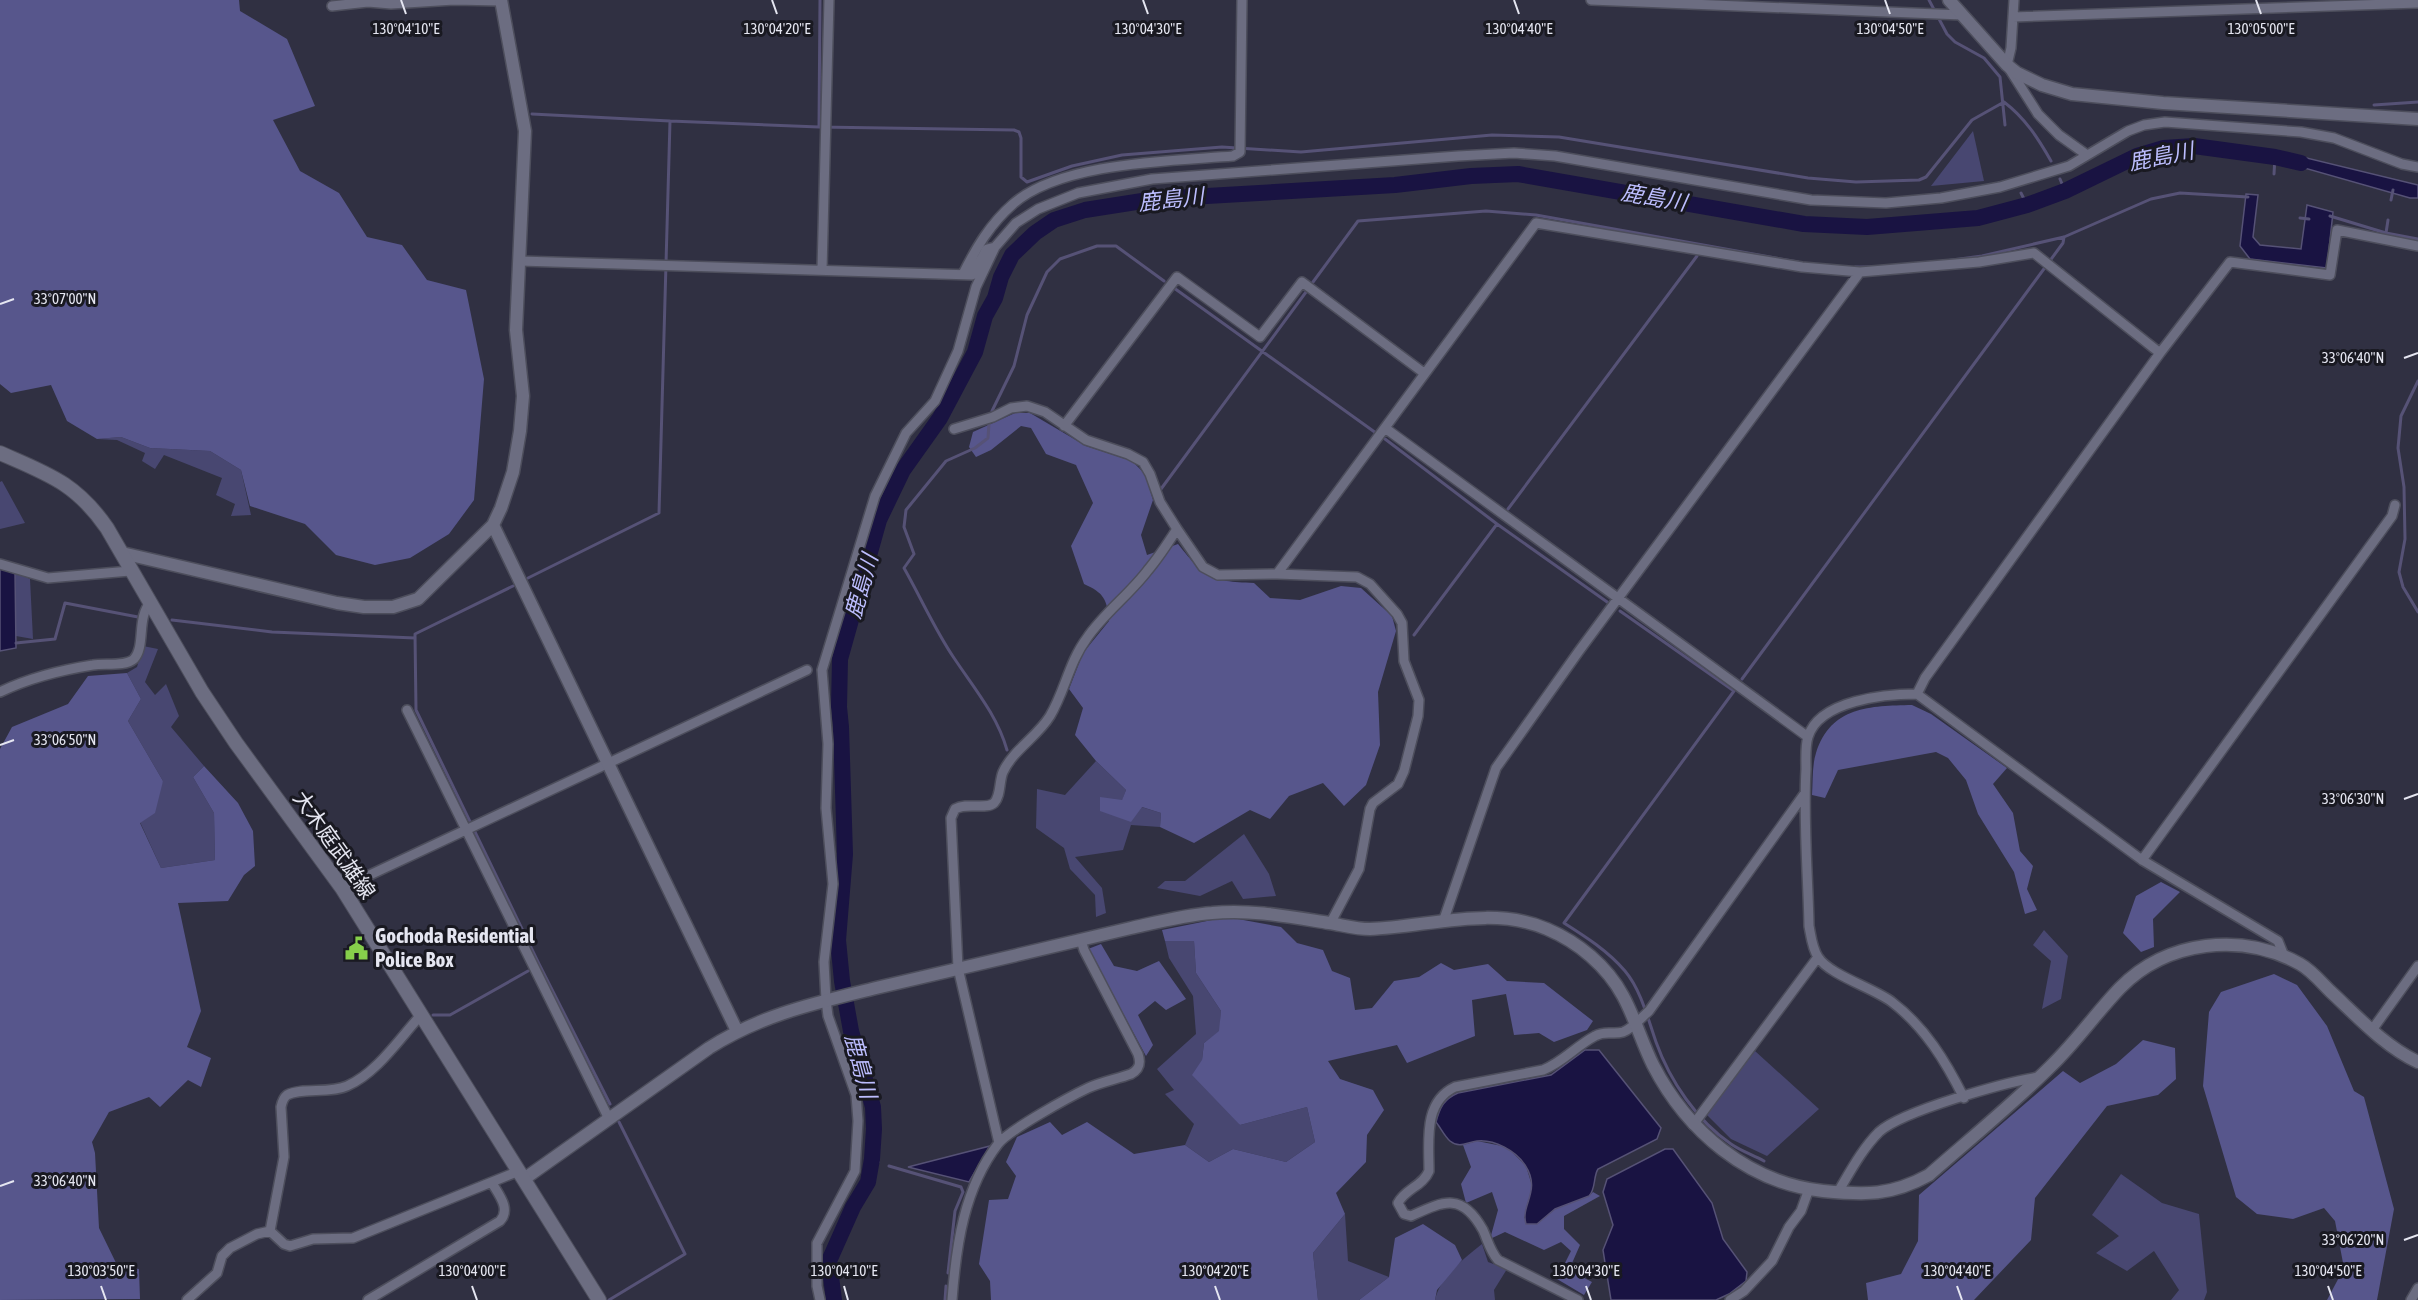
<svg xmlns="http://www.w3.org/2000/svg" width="2418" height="1300" font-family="'Asap Condensed','Noto Sans JP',sans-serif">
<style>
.green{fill:#484771}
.forest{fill:#57568c}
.water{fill:#191342;stroke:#565276;stroke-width:1.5}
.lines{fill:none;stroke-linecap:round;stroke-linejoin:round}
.stream{stroke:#565276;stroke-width:3}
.river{stroke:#191342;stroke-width:16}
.minor-casing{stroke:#4d4e5c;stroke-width:12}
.tertiary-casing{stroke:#4d4e5c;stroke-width:15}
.secondary-casing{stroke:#4d4e5c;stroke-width:16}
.minor{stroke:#6c6d81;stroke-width:9}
.tertiary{stroke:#6c6d81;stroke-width:12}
.secondary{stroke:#6c6d81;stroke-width:14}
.ticks{fill:none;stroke:#e5e6f1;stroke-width:2}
.labels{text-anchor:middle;stroke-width:6;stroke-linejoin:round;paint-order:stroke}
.street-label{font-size:21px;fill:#e5e6f1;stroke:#191921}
.poi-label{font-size:21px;font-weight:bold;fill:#e5e6f1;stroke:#191921;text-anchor:start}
.water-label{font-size:22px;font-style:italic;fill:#bcbdfe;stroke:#191921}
.ticks-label{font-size:15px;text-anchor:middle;fill:#e5e6f1;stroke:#191921;stroke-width:6;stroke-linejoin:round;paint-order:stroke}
</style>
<rect width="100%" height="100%" fill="#303042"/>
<path class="green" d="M 1973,131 L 1984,181 L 1931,186 Z
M 121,437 L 150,448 L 210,451 L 241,470 L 251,515 L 231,516 L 235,504 L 216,495 L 222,478 L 164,455 L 155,469 L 142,461 L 145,453 L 117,440 L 97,439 Z
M 2,481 L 25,523 L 0,529 L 0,482 Z
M 15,572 L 30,579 L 33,639 L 16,636 Z
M 143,646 L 158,649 L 145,682 L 155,695 L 166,684 L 179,716 L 171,727 L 204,766 L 193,777 L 214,813 L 215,860 L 161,868 L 140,822 L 163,781 L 128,721 L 141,699 L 127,673 L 137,667 Z
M 1096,761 L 1126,790 L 1122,801 L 1161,813 L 1160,827 L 1131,825 L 1123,850 L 1075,857 L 1102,888 L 1106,913 L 1096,917 L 1095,895 L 1070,869 L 1064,848 L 1036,828 L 1037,789 L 1065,795 Z
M 1244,834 L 1269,874 L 1276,896 L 1243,899 L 1232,881 L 1200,896 L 1157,888 L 1165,881 L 1185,881 Z
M 2044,930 L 2068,956 L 2061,999 L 2042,1009 L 2051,961 L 2033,945 Z
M 1165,941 L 1194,941 L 1196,973 L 1221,1011 L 1220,1031 L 1204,1043 L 1202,1060 L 1240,1125 L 1307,1107 L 1315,1142 L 1286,1162 L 1233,1149 L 1209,1162 L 1185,1145 L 1194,1124 L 1165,1094 L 1174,1090 L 1157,1069 L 1196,1034 L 1193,996 L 1169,958 Z
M 1755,1051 L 1819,1109 L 1767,1156 L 1731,1139 L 1706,1114 Z
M 2121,1174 L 2162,1203 L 2199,1214 L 2207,1292 L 2204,1300 L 2171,1300 L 2179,1290 L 2154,1251 L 2127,1271 L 2096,1253 L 2119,1236 L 2092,1215 Z
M 1345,1214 L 1348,1261 L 1389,1277 L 1359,1300 L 1318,1300 L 1313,1253 Z
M 1482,1244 L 1488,1262 L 1507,1269 L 1494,1290 L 1495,1300 L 1435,1300 C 1440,1277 1464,1258 1482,1244 Z"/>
<path class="forest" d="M 0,0 L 239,0 L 240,11 L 287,39 L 315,106 L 273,120 L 300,171 L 339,193 L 367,237 L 402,245 L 427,280 L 466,290 L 484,379 L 474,500 L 449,534 L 410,558 L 375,565 L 336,555 L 305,524 L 250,506 L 241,470 L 210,451 L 150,448 L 121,437 L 97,439 L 67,421 L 51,385 L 11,393 L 0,384 Z
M 1015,413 L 1030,413 L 1086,446 L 1132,461 L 1145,474 L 1153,500 L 1141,535 L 1147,555 L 1178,544 C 1206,579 1209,581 1254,583 L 1270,598 L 1300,600 L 1341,586 L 1361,588 L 1392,616 L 1396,631 L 1378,692 L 1380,745 L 1366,785 L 1344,806 L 1323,783 L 1289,796 L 1270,819 L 1250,810 L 1194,843 L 1160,827 L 1161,813 L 1142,807 L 1131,822 L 1100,811 L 1100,797 L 1122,800 L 1126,790 L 1096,761 L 1075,735 L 1083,708 L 1069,689 L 1083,653 L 1109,621 C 1107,599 1104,593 1084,584 L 1071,546 L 1093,503 L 1076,465 L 1046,454 L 1031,428 L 1021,426 L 991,450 L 976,457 L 969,447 L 973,432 Z
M 127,673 L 141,699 L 128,721 L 163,781 L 155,813 L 140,823 L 161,868 L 215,860 L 214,813 L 193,777 L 204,766 L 238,803 L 253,831 L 255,866 L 244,875 L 228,901 L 178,903 L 201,1011 L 187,1047 L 211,1058 L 201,1087 L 188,1080 L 160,1107 L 149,1097 L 109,1112 L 92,1142 L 95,1153 L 99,1228 L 118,1267 L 139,1269 L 140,1299 L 0,1300 L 0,749 L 12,727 L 68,704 L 88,676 Z
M 1912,705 L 1931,714 L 2007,768 L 1993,784 L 2013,813 L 2020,851 L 2033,866 L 2027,889 L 2037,910 L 2025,914 L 2014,872 L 1978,814 L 1966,780 L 1948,758 L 1936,752 L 1838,770 L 1825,798 L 1812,795 C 1813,782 1812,765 1816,753 C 1831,706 1870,706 1912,705 Z
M 2161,882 L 2180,892 L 2153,919 L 2154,947 L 2141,952 L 2123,933 L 2136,896 Z
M 1227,917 L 1281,927 L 1297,943 L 1323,950 L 1332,971 L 1350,978 L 1355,1010 L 1372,1008 L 1394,981 L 1419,977 L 1441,963 L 1454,970 L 1488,964 L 1507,981 L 1544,983 L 1593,1021 L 1587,1030 L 1554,1042 L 1539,1033 L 1514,1035 L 1506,994 L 1472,1000 L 1475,1036 L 1407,1063 L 1397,1045 L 1328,1061 L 1340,1079 L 1373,1090 L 1384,1110 L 1367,1135 L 1366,1162 L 1336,1193 L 1345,1214 L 1313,1253 L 1318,1300 L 991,1300 L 990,1281 L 979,1264 L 989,1200 L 1008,1199 L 1016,1176 L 1006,1162 L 1017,1137 L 1050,1122 L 1062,1135 L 1087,1122 L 1134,1154 L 1185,1145 L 1209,1162 L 1233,1149 L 1286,1162 L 1315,1142 L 1307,1107 L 1240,1125 L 1192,1075 L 1202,1060 L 1204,1043 L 1219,1031 L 1221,1011 L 1196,973 L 1194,941 L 1165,941 L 1162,930 Z
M 1101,944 L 1114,966 L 1137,971 L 1159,961 L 1186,999 L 1166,1010 L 1155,1001 L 1138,1015 L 1153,1045 L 1146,1056 L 1088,949 Z
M 2274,974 L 2297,985 L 2327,1026 L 2354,1091 L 2364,1097 L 2394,1209 L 2377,1300 L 2327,1300 L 2344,1268 L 2335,1221 L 2324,1208 L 2293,1219 L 2257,1214 L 2236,1197 L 2203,1086 L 2209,1012 L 2221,992 Z
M 2143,1040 L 2175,1048 L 2176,1079 L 2158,1095 L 2107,1106 L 2035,1198 L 2031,1240 L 1974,1300 L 1868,1300 L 1866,1283 L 1901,1274 L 1918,1241 L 1919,1195 L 2063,1071 L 2080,1083 L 2116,1064 Z
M 1477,1141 L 1507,1147 L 1526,1166 L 1533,1189 L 1524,1218 L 1537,1224 L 1555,1209 L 1589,1196 L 1593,1192 L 1600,1196 L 1564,1216 L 1564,1229 L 1580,1245 L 1569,1270 L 1592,1282 L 1584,1295 L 1557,1279 L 1571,1251 L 1561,1242 L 1544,1250 L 1505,1232 L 1490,1239 L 1498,1210 L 1492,1192 L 1466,1203 L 1461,1184 L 1471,1167 L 1463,1145 Z
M 1423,1224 L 1455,1245 L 1462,1260 L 1437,1290 L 1435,1300 L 1359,1300 L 1389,1277 L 1395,1238 Z"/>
<path class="water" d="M 2282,152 L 2418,185 L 2418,198 L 2410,198 L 2280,161 Z
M 2246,194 L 2258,195 L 2253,237 L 2260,245 L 2301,249 L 2307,205 L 2333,212 L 2327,268 L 2250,259 L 2240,246 Z
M 0,569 L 15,572 L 16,648 L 0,651 Z
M 1585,1050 L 1599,1050 L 1661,1128 L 1657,1139 L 1598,1169 C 1593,1177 1596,1189 1589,1196 L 1555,1209 L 1537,1224 L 1526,1224 C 1520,1205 1542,1191 1525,1165 C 1516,1151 1494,1139 1477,1141 C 1467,1142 1460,1149 1450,1141 C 1445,1137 1440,1127 1436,1122 C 1440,1107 1444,1099 1458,1093 L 1551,1075 Z
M 990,1146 L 969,1182 L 908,1167 Z
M 1665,1149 L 1673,1149 L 1712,1203 L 1723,1239 L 1747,1272 L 1746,1281 L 1729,1294 L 1716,1300 L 1611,1300 L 1603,1250 L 1613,1225 L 1603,1192 L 1607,1179 Z"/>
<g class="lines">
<path class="stream" d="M 1929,0 L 1947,34 L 1955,42 L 1984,58 L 2000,77 L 2005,125
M 2004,102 C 2025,118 2038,138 2051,161
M 2374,105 L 2418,102
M 532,114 L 670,121
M 819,127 L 820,0
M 2274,174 L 2275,157
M 2060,179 L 2065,191
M 2021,193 L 2027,205
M 2391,200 L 2393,190
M 2330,216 L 2386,233 L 2418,239
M 2300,218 L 2309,219
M 2386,233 L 2388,220
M 1945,261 L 1982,256 L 2064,237 L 2151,199 L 2180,193 L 2248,197
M 1855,267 L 1873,267
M 1313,282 L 1358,221 L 1486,211 L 1536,215 L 1798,262
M 1174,288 L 1376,433
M 2418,381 L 2401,416 L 2398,448 L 2404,487 L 2405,539 L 2399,572 L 2403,587 L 2418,612
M 992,411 L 1014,366 L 1027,315 L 1047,272 L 1060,259 L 1097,246 L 1116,246 L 1164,281
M 989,424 L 988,438 L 975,448 L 946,461 L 906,510 L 904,527 L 914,554 L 904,568 C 921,598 935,630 954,658 C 974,688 997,715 1007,750
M 1385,439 L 1497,524 L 1610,604
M 1161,489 L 1306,292
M 1508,509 L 1697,256
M 528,578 L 659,513 L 670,121 L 819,127 L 1014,130 L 1019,132 L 1021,138 L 1021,177 L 1027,182 L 1072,166 L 1122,155 L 1222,147 L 1301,152 L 1492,135 L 1559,137 L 1808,178 L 1856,182 L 1919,180 L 1926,177 L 1972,120 L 2004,102
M 513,586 L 415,634 L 416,710 L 539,964 L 610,1104
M 1620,611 L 1734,691 L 1564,923 C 1586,937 1608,951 1625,971 C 1641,990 1648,1019 1656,1042 C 1670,1081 1697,1121 1731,1144 C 1741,1151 1753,1155 1764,1161
M 172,620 L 272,632 L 415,638
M 1414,635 L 1497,524
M 16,643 L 55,639 L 65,603 L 138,617
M 1742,679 L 2063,243 L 2064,237
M 433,1015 L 450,1015 L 528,971
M 872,1159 L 878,1162
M 889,1166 L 961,1187 L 963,1192 L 955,1211 L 948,1273
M 609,1300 L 685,1254 L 619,1122
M 945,1300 L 946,1286"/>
<path class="river" d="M 834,1300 L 829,1261 L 853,1207 L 868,1182 L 872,1159 L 874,1129 L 873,1107 L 851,1031 L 842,981 L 838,940 L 845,854 L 841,727 L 839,707 L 840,659 L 879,520 L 903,470 L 940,418 L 975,352 L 985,316 L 995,298 L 1001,277 L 1012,255 L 1035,233 L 1054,220 L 1085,210 L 1155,199 L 1395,185 L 1471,176 L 1518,174 L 1804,224 L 1867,227 L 1978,218 L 2027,205 L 2065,191 L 2137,156 L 2164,148 L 2194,146 L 2275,157 L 2301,163"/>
<defs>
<path id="minor" d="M 1591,0 L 1962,15
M 2014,0 L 2011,48 L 2007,65 L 2038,114 L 2059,135 L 2087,155
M 332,6 L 368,2 L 391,4 L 454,0 L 501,1
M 2013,17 L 2418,3
M 520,261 L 972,275 L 987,249 L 995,247
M 822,270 L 829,0
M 963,274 C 976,248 990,224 1013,204 C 1061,162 1171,161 1233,156 L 1240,152 L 1242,0
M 1064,426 L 1177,277 L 1260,337 L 1302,282 L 1424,373
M 1385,428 L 1808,737
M 954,429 L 993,417 L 1011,408 L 1027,406 L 1045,412 L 1086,440 L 1128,454 L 1143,462 L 1150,474 L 1160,502 L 1177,529 L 1203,567 L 1218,575 L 1277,574 L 1357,577 L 1370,584 L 1397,614 L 1402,623 L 1404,661 L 1419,700 L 1418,716 L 1404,771 L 1398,784 L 1373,803 L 1370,809 L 1359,869 L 1330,924
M 0,564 L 48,578 L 130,571
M 1277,574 L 1536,223 L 1802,267 L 1860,272 L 1979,262 L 2034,253 L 2160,353
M 0,692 C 29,678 61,670 93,665 C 104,663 125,667 134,659 C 146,646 136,617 151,602
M 1917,694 L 1925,678 L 2160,353 L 2230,262 L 2330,275 L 2337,230 L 2418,246
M 407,710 L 609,1119
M 2142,860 L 2392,516 L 2395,505
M 342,888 L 807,670
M 1443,922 L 1496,768 L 1579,651 L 1860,272
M 2372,1030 L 2418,966
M 1964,1098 C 1946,1062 1925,1027 1892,1002 C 1874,988 1829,975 1818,957 C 1812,948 1811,936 1809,926 C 1808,874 1803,821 1806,769 C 1806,760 1805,746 1808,737 C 1819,700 1886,694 1917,694 L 2142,860 L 2278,941 L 2284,956
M 1693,1125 L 1818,957
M 999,1143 L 958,968 L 951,818 L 955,809 C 967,802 986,810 994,803 C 1001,796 999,781 1003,772 C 1013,750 1037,737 1050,716 C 1065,691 1069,662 1087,638 C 1104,613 1130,594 1148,570 C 1159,557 1168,543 1177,529
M 1838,1192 C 1850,1172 1862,1149 1879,1132 C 1902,1111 2006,1082 2039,1077
M 270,1231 L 284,1157 L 281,1107 C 282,1102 283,1098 287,1095 C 302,1087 329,1094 347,1086 C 377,1073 399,1039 421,1015
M 270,1231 L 284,1244 L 290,1246 L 313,1239 L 353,1238 L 519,1171
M 187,1300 L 217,1273 L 222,1256 L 230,1248 L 257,1234 L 270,1231
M 368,1300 L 500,1221 C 511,1209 499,1195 492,1183
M 820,1300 L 817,1286 L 817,1243 L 855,1171 L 858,1121 L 856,1095 L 828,1016 L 826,1000 L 824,962 L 833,884 L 826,808 L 828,744 L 822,670 L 875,496 L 906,433 L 935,401 L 958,351 L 976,287 L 995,247 L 1016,223 L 1038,209 L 1078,193 L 1152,179 L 1458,156 L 1514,153 L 1555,156 L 1811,200 L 1886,203 L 1941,198 L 2000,187 L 2069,166 L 2128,131 L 2144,125 L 2165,122 L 2301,132 L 2334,138 L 2402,164 L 2418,167
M 952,1300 C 956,1246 964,1188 998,1144 C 1009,1130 1069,1097 1088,1088 C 1101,1082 1117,1079 1131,1074 C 1140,1069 1141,1063 1138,1054 L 1084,950 L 1081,940
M 1578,1300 L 1498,1260 C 1490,1251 1488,1241 1483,1230 C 1462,1192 1444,1201 1411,1216 L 1404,1214 L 1398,1203 C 1405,1189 1423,1186 1429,1171 C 1429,1141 1423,1102 1455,1087 L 1543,1070 C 1563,1062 1576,1046 1595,1036 C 1605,1030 1613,1035 1623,1032 C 1632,1029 1642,1017 1649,1011 L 1805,793
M 1730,1300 L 1744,1291 L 1772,1261 L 1789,1227 L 1801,1211 L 1809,1189
M 2411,1300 L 2418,1288"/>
<path id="tertiary" d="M 1949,0 L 2007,65 L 2017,73 L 2042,85 L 2072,94 L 2163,103 L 2418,119
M 493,525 L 737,1031
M 122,553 L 337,603 L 364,607 L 393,607 L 418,599 L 493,525 L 501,508 L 513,472 L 520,431 L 523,396 L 516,330 L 525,131 L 501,0
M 524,1179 L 709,1048 C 763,1014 816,1003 876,988 C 923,977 970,966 1017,955 C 1055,946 1093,937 1131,928 C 1158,922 1185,915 1212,913 C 1251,909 1291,917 1329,923 C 1342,925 1356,929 1370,929 C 1427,927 1492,905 1547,929 C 1578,942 1607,966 1623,996 C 1635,1018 1642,1043 1653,1065 C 1687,1131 1748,1183 1823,1191 C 1865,1195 1891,1196 1929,1175 C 1970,1139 2013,1104 2051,1066 C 2076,1042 2096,1013 2120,988 C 2167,940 2242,932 2300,964 C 2311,970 2321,982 2330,991 C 2357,1016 2384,1046 2418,1062"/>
<path id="secondary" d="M 0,453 C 48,474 76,483 107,528 L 202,692 L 236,743 L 342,888 L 599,1300"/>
</defs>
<use href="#minor" class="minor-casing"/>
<use href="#tertiary" class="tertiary-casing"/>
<use href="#secondary" class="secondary-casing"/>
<use href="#minor" class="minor"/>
<use href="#tertiary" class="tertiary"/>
<use href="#secondary" class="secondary"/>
</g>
<path class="ticks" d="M 401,0 L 406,14M 772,0 L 777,14M 1143,0 L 1148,14M 1514,0 L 1519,14M 1885,0 L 1890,14M 2256,0 L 2261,14M 0,304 L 14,299M 2404,358 L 2418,353M 0,745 L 14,740M 2404,799 L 2418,794M 0,1186 L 14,1181M 2404,1240 L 2418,1235M 101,1286 L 106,1300M 472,1286 L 477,1300M 844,1286 L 848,1300M 1215,1286 L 1220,1300M 1586,1286 L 1591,1300M 1957,1286 L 1962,1300M 2328,1286 L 2333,1300"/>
<defs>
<symbol id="civic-bare" viewBox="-9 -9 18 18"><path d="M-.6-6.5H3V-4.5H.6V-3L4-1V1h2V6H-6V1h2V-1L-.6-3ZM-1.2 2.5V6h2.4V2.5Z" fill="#86cf4b" stroke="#191921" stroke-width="2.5" paint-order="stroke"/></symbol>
</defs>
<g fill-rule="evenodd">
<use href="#civic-bare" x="340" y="932" width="33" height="33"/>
</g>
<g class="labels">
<g class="street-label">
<text transform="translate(334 845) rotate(55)" y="7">大木庭武雄線</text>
</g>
<g class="poi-label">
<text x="375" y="943">Gochoda Residential<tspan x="375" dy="24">Police Box</tspan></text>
</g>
<g class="water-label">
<text transform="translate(2161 156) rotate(-11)" y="8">鹿島川</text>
<text transform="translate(1654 197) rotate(10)" y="8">鹿島川</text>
<text transform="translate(1171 199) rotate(-6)" y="8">鹿島川</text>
<text transform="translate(861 586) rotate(-74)" y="8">鹿島川</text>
<text transform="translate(861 1066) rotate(75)" y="8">鹿島川</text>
</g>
</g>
<g class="ticks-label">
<text x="406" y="34">130°04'10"E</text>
<text x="777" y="34">130°04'20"E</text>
<text x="1148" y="34">130°04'30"E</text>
<text x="1519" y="34">130°04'40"E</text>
<text x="1890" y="34">130°04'50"E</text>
<text x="2261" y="34">130°05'00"E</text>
<text x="65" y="304">33°07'00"N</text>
<text x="2353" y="363">33°06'40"N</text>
<text x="65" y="745">33°06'50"N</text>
<text x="2353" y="804">33°06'30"N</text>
<text x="65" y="1186">33°06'40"N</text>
<text x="2353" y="1245">33°06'20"N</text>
<text x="101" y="1276">130°03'50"E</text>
<text x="472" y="1276">130°04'00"E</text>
<text x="844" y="1276">130°04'10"E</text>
<text x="1215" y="1276">130°04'20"E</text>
<text x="1586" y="1276">130°04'30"E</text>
<text x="1957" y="1276">130°04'40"E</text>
<text x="2328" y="1276">130°04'50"E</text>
</g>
</svg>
